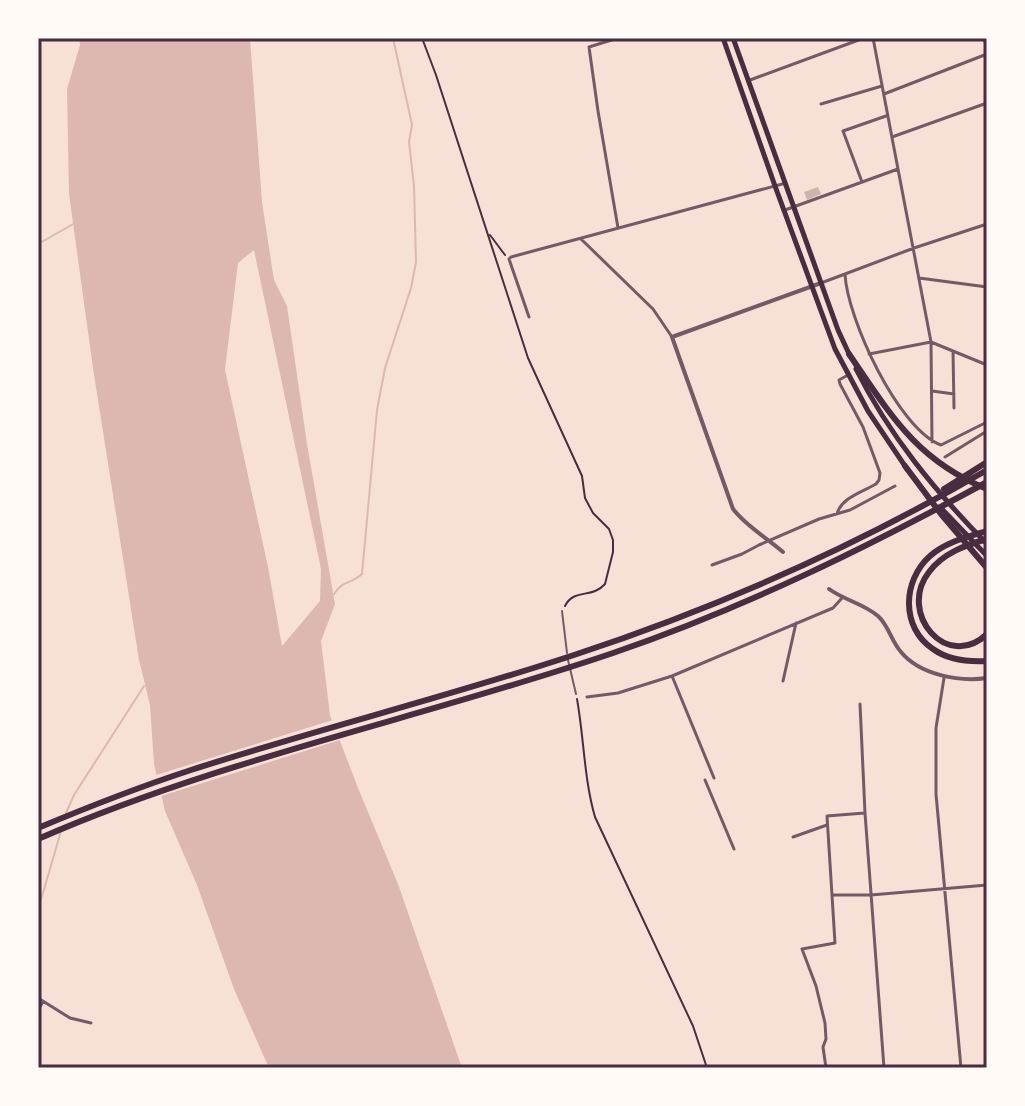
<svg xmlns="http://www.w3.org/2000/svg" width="1025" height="1106" font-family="'IBM Plex Sans',sans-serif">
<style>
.water{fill:#dcb8b0;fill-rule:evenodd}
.pier{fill:#f7e1d7}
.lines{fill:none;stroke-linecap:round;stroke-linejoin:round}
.stream{stroke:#dcb8b0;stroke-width:2}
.building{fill:#ccb4b1}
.path{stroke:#4a2c40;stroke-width:2}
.service{stroke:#755966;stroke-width:2}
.minor{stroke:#755966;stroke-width:3}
.tertiary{stroke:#755966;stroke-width:4}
.trunk{stroke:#4a2c40;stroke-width:5}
.motorway{stroke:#4a2c40;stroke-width:6}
.neatline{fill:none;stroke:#4a2c40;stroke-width:3}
</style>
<rect width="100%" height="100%" fill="#f7e1d7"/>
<path class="water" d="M 79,38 L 250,38 L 262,202 L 274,280 L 287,306 L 307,444 L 335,604 L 321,641 L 330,715 L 358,788 L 398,884 L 462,1068 L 269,1068 L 234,989 L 197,885 L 165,811 L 154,764 L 150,705 L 139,660 L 93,368 L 69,194 L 67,89 L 80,45 ZM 254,250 L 321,569 L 320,601 L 282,646 L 268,567 L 225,370 L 238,263 Z"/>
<path class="pier" d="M 336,719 L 343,739 L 158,797 L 153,776 Z"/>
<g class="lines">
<path class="stream" d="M 38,244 L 75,223
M 334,594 C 343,580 351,584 362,574 L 377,410 L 385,368 L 411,288 L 416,262 L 414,186 L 409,142 L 412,125 L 393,38
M 66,813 L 74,795 L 144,686
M 38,910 L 61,831"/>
</g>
<path class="building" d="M 818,187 L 821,194 L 807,200 L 804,192 Z"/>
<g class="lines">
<path class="path" d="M 422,38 L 436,75 L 528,358 L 582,476 L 585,498 L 593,513 L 609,529 L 613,540 L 613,552 L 605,584 C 592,599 574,588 565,606
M 490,235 L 505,255
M 577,699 C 584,738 584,779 595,817 L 693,1026 L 707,1068"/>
<path class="service" d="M 562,611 L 567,653
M 568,660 L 576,694"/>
<path class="minor" d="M 618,38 L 589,47 L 598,111 L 618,228
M 873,38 L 931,342 L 932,442
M 984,38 L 987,49
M 750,80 L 864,38
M 884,94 L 987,54
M 821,104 L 882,86
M 892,137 L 987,103
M 862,182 L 843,131 L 886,116
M 785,210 L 898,169
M 581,239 L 653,309 L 672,337
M 845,274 L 914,248 L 987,224
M 919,278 L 987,287
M 821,283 L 845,274 C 847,318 898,429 941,445 L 987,422
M 529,317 L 509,259 L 511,257 L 786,183
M 953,351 L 954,408
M 869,354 L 931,342 L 987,365
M 932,391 L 954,394
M 945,457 L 987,431
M 837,514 C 841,498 862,492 876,484 L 879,480 L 880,473 L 863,427 L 840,384 L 839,380 L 848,375
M 712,565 L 742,554 L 759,545 L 819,519 L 850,510 L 895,486
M 672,676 L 714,778
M 944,678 L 936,728 L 936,794 L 961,1068
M 783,681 L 796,623
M 587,697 L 618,693 L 672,676 L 833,608 L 842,598
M 860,704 L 865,813 L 884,1068
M 705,780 L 734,849
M 793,837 L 827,825
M 833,895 L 871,895 L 987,885
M 38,998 L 70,1018 L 91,1023
M 38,1010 L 43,1002
M 826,1068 L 823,1047 L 826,1039 L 825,1023 L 816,986 L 802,949 L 835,943 L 827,816 L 865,813"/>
<path class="tertiary" d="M 783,552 C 766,537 747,527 733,509 L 672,337 L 821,283
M 829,589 C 844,600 864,604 878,616 C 889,626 891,641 901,652 C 920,675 959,682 987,678"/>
<path class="trunk" d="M 723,38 L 775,186 L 835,349 L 868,411 L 907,469
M 733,38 L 838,330 L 850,356
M 856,369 C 889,435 935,491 987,544
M 940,507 L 987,556"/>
<path class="motorway" d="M 849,354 C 890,414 916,460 987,489
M 905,466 L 941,514 L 987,568
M 944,489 L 987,462
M 987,531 C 967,537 946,542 930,556 C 902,581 901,628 933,649 C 948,660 969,662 987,661
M 987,539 C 966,545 943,553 929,572 C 897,613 947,672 987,634
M 38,828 C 88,807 139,787 191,770 C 318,729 447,697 574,655 C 717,608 856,546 987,470
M 38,839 C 223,758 423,718 613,653 C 744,608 866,548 987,482"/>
</g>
<rect width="1025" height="1106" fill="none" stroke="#fffaf5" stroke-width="80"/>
<rect x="40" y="40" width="945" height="1026" class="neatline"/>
</svg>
